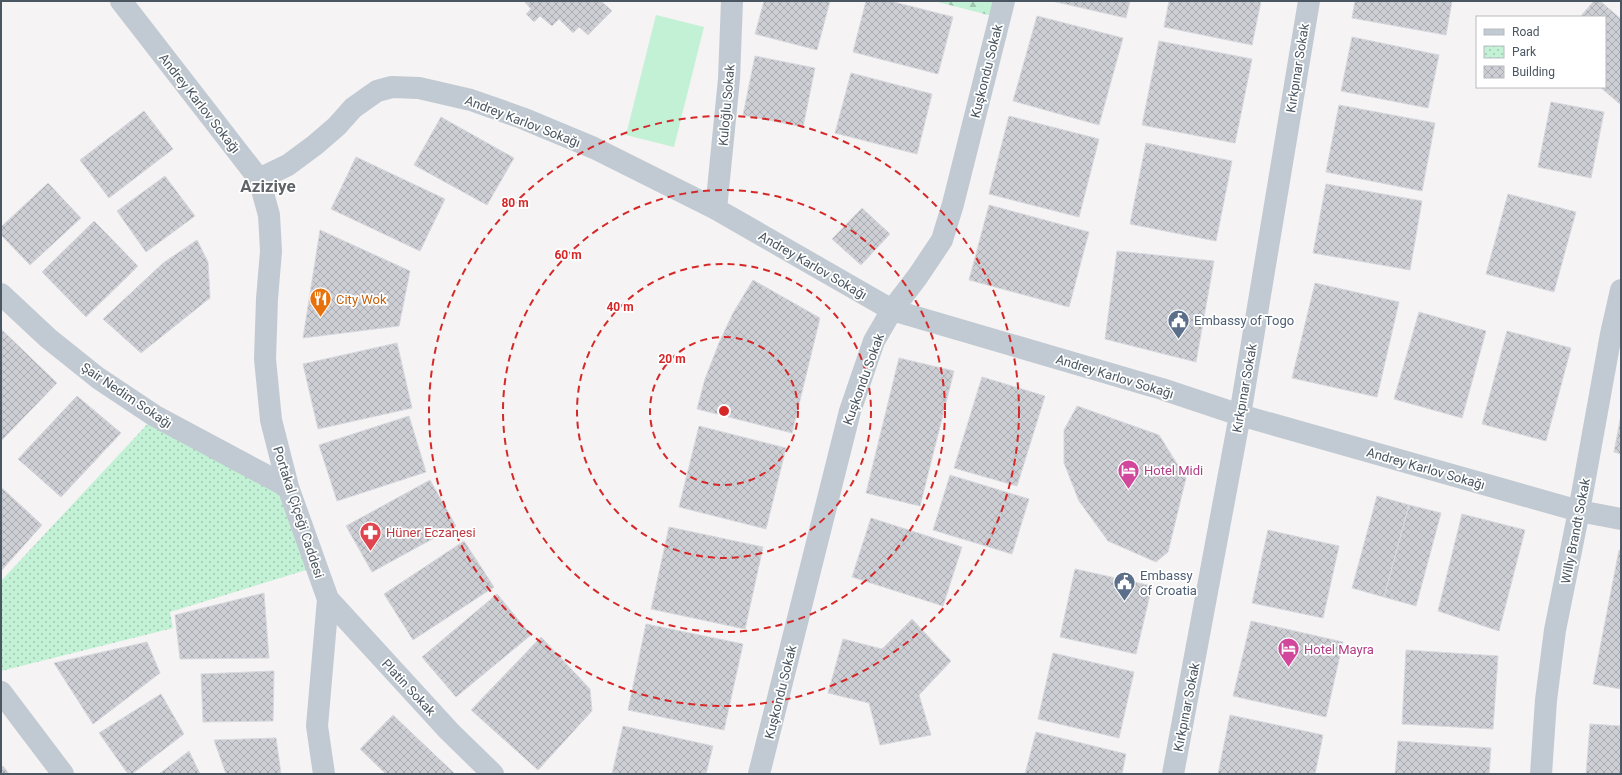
<svg xmlns="http://www.w3.org/2000/svg" width="1622" height="775" font-family="Roboto,sans-serif">
<style>
.forest{fill:url(#forest-firs)}
.park{fill:url(#park-dots)}
.garden{fill:#c3f1d5}
.building{fill:url(#building-cross-hatch);stroke:#d7d9de}
.lines{fill:none;stroke-linecap:round;stroke-linejoin:round}
.minor{stroke:#c1cad2;stroke-width:22}
.ring{fill:none;stroke:#d62828;stroke-width:2;stroke-dasharray:7 5}
.labels{text-anchor:middle;stroke-width:3.5;stroke-linejoin:round;paint-order:stroke}
.street-label{font-size:13px;fill:#4a5661;stroke:#fff}
.food-label{font-size:13px;fill:#c56008;stroke:#fff;text-anchor:start}
.service-label{font-size:13px;fill:#4e5e75;stroke:#fff;text-anchor:start}
.hotel-label{font-size:13px;fill:#b23c85;stroke:#fff;text-anchor:start}
.health-label{font-size:13px;fill:#be3a42;stroke:#fff;text-anchor:start}
.district-label{font-size:17px;font-weight:bold;fill:#5f6368;stroke:#fff}
.centre{fill:#d62828;stroke:#fff;stroke-width:2}
.ring-label{font-size:12px;text-anchor:middle;font-weight:bold;fill:#d62828;stroke:#fff;stroke-width:3.5;stroke-linejoin:round;paint-order:stroke}
</style>
<defs>
<pattern id="forest-firs" width="22" height="20" patternUnits="userSpaceOnUse"><rect width="22" height="20" fill="#c3f1d5"/><path d="M5 1l3.5 6h-7zM16 11l3.5 6h-7z" fill="#a0c6b0"/></pattern>
<pattern id="park-dots" width="8" height="8" patternUnits="userSpaceOnUse"><rect width="8" height="8" fill="#c3f1d5"/><path d="M2 2h.1M6 6h.1" fill="none" stroke="#a0c6b0" stroke-width="1.8" stroke-linecap="round"/></pattern>
<pattern id="building-cross-hatch" width="8" height="8" patternUnits="userSpaceOnUse"><rect width="8" height="8" fill="#cdcfd5"/><path d="M0 0l8 8M0 8l8-8" fill="none" stroke="#a8abb0"/></pattern>
</defs>
<rect width="100%" height="100%" fill="#f5f3f3"/>
<path class="forest" d="M 934,1 L 1004,1 L 1000,18 Z"/>
<path class="park" d="M 155,416 L 288,487 L 316,567 L 170,612 L 173,628 L 1,671 L 1,581 Z"/>
<path class="garden" d="M 656,15 L 704,27 L 674,147 L 626,135 Z"/>
<path class="building" d="M 524,1 L 601,1 L 612,11 L 588,35 L 579,27 L 573,33 L 559,19 L 552,26 L 540,16 L 534,22 L 526,14 L 531,9 Z
M 764,1 L 830,1 L 817,50 L 755,34 Z
M 866,1 L 890,1 L 953,17 L 938,74 L 853,52 Z
M 1052,1 L 1130,1 L 1126,18 Z
M 1169,1 L 1261,1 L 1252,45 L 1164,27 Z
M 1355,1 L 1452,1 L 1446,35 L 1352,18 Z
M 1594,1 L 1600,1 L 1621,19 L 1621,105 L 1600,87 L 1605,87 L 1605,17 L 1580,17 Z
M 1037,16 L 1123,38 L 1099,125 L 1013,101 Z
M 1352,37 L 1439,55 L 1428,108 L 1341,91 Z
M 1159,41 L 1252,59 L 1235,143 L 1142,125 Z
M 755,56 L 815,68 L 803,127 L 743,115 Z
M 851,73 L 932,94 L 917,154 L 835,133 Z
M 1551,102 L 1604,112 L 1591,178 L 1538,167 Z
M 1339,105 L 1435,123 L 1422,191 L 1326,172 Z
M 144,111 L 173,149 L 109,198 L 80,160 Z
M 1009,116 L 1099,139 L 1079,217 L 989,194 Z
M 441,117 L 514,158 L 487,205 L 414,165 Z
M 1146,143 L 1232,161 L 1216,241 L 1130,224 Z
M 356,157 L 445,199 L 420,251 L 331,209 Z
M 165,176 L 195,216 L 146,252 L 117,211 Z
M 48,183 L 81,218 L 30,265 L 1,235 L 1,227 Z
M 1326,184 L 1422,201 L 1410,270 L 1313,253 Z
M 1508,194 L 1576,212 L 1554,292 L 1486,274 Z
M 989,205 L 1089,232 L 1069,307 L 969,280 Z
M 862,208 L 890,234 L 861,265 L 832,239 Z
M 94,221 L 138,266 L 86,317 L 42,272 Z
M 320,230 L 410,271 L 399,326 L 303,338 Z
M 197,240 L 208,262 L 210,298 L 141,353 L 103,319 L 163,263 Z
M 1117,251 L 1214,261 L 1196,362 L 1105,339 Z
M 753,280 L 820,318 L 792,433 L 697,409 L 705,379 L 719,343 L 733,313 Z
M 1315,283 L 1399,302 L 1377,397 L 1292,378 Z
M 1419,312 L 1486,331 L 1462,418 L 1394,399 Z
M 1,329 L 57,383 L 1,441 Z
M 1507,331 L 1571,348 L 1546,441 L 1482,424 Z
M 397,343 L 412,408 L 318,429 L 303,364 Z
M 899,358 L 954,371 L 920,506 L 866,493 Z
M 982,377 L 1045,396 L 1017,486 L 954,468 Z
M 77,396 L 121,433 L 61,497 L 18,459 Z
M 1077,406 L 1159,435 L 1186,478 L 1168,552 L 1156,562 L 1108,541 L 1079,501 L 1064,463 L 1064,430 Z
M 1621,415 L 1621,454 L 1614,452 Z
M 409,416 L 426,472 L 337,501 L 319,445 Z
M 699,426 L 786,448 L 766,529 L 679,507 Z
M 950,475 L 1029,499 L 1012,554 L 933,530 Z
M 430,480 L 456,526 L 372,572 L 346,526 Z
M 2,488 L 42,525 L 1,571 L 1,489 Z
M 1377,496 L 1409,505 L 1384,597 L 1352,588 Z
M 1409,505 L 1441,513 L 1416,606 L 1384,597 Z
M 1462,514 L 1525,530 L 1499,631 L 1438,611 Z
M 871,518 L 962,547 L 943,606 L 852,577 Z
M 669,527 L 763,547 L 745,629 L 651,609 Z
M 1268,530 L 1339,546 L 1323,618 L 1252,603 Z
M 464,541 L 494,587 L 413,640 L 384,594 Z
M 1619,550 L 1621,551 L 1621,689 L 1593,684 Z
M 1075,569 L 1152,586 L 1136,654 L 1060,637 Z
M 264,593 L 269,658 L 180,659 L 175,615 Z
M 497,594 L 531,635 L 456,697 L 422,657 Z
M 912,619 L 951,661 L 919,695 L 931,735 L 880,745 L 869,703 L 828,693 L 843,639 L 882,649 Z
M 1251,621 L 1343,642 L 1326,717 L 1233,696 Z
M 646,624 L 743,644 L 724,730 L 628,710 Z
M 541,637 L 590,689 L 592,711 L 538,770 L 471,710 Z
M 147,642 L 160,673 L 93,724 L 54,663 Z
M 1406,650 L 1498,656 L 1493,729 L 1402,724 Z
M 1053,653 L 1134,672 L 1119,738 L 1038,719 Z
M 274,671 L 273,721 L 203,722 L 201,674 Z
M 161,694 L 184,734 L 132,774 L 128,774 L 99,733 Z
M 393,715 L 455,774 L 386,774 L 360,749 Z
M 1230,715 L 1323,735 L 1315,774 L 1218,774 Z
M 1590,724 L 1621,726 L 1621,774 L 1586,774 Z
M 623,726 L 713,746 L 706,774 L 612,774 Z
M 1036,732 L 1126,754 L 1122,774 L 1025,774 Z
M 276,738 L 281,774 L 226,774 L 214,740 Z
M 1398,741 L 1491,748 L 1489,774 L 1395,774 Z
M 189,751 L 200,774 L 159,774 Z
M 3,766 L 9,774 L 1,774 L 1,767 Z"/>
<g class="lines">
<path class="minor" d="M 121,1 L 259,179 L 269,215 L 271,251 L 267,299 L 265,359 L 271,420 L 288,487 L 328,599 L 317,726 L 324,774
M 259,179 L 288,165 L 315,145 L 337,126 L 353,108 L 377,91 L 392,87 L 419,88 L 471,100 L 522,118 L 594,148 L 716,209 L 892,310 L 1162,389 L 1240,415 L 1579,511 L 1621,519
M 716,209 L 729,79 L 732,1
M 1,294 L 48,338 L 98,378 L 155,416 L 288,487
M 328,599 L 449,731 L 493,774
M 1,692 L 63,774
M 759,774 L 850,411 L 874,341 L 892,310 L 918,276 L 942,240 L 953,204 L 1004,1
M 1173,774 L 1240,415 L 1309,1
M 1541,774 L 1546,700 L 1555,630 L 1579,511 L 1611,334 L 1621,290"/>
</g>
<g class="ring">
<circle cx="724" cy="411" r="74"/>
<circle cx="724" cy="411" r="147"/>
<circle cx="724" cy="411" r="221"/>
<circle cx="724" cy="411" r="295"/>
</g>
<defs>
<symbol id="restaurant-pin" viewBox="-11 -11 22 30"><path d="M0 17L-7.5 6A9.5 9.5 0 1 1 7.5 6Z" fill="#e8710a" stroke="#fff"/><path d="M-5-6h1v4h1v-4h1v4h1v-4h1v5L-1.5 .5V6h-2V.5L-5-1ZM5-6V6H3V1.5H1.5Q1.5-4 5-6Z" fill="#fff"/></symbol>
<symbol id="civic-pin" viewBox="-11 -11 22 30"><path d="M0 17L-7.5 6A9.5 9.5 0 1 1 7.5 6Z" fill="#5c6f8a" stroke="#fff"/><path d="M-.6-6.5H3V-4.5H.6V-3L4-1V1h2V6H-6V1h2V-1L-.6-3ZM-1.2 2.5V6h2.4V2.5Z" fill="#fff"/></symbol>
<symbol id="hotel-pin" viewBox="-11 -11 22 30"><path d="M0 17L-7.5 6A9.5 9.5 0 1 1 7.5 6Z" fill="#d1479c" stroke="#fff"/><path d="M-6-4.5h1.5V1H6V5H4.5V3h-9V5H-6ZM-4 0a1.8 1.8 0 1 1 3.6 0ZM.5 0V-2.5h3Q6-2.5 6 0Z" fill="#fff"/></symbol>
<symbol id="pharmacy-pin" viewBox="-11 -11 22 30"><path d="M0 17L-7.5 6A9.5 9.5 0 1 1 7.5 6Z" fill="#e0444e" stroke="#fff"/><path d="M-2-6h4v4h4v4h-4v4h-4v-4h-4v-4h4Z" fill="#fff"/></symbol>
</defs>
<g fill-rule="evenodd">
<use href="#restaurant-pin" x="308" y="286" width="25" height="34"/>
<use href="#civic-pin" x="1166" y="308" width="25" height="34"/>
<use href="#hotel-pin" x="1116" y="458" width="25" height="34"/>
<use href="#pharmacy-pin" x="358" y="520" width="25" height="34"/>
<use href="#civic-pin" x="1112" y="570" width="25" height="34"/>
<use href="#hotel-pin" x="1276" y="636" width="25" height="34"/>
</g>
<g class="labels">
<g class="street-label">
<text transform="translate(1297 68) rotate(-81)" y="5">Kırkpınar Sokak</text>
<text transform="translate(986 71) rotate(-76)" y="5">Kuşkondu Sokak</text>
<text transform="translate(200 103) rotate(52)" y="5">Andrey Karlov Sokağı</text>
<text transform="translate(726 105) rotate(-85)" y="5">Kuloğlu Sokak</text>
<text transform="translate(523 121) rotate(21)" y="5">Andrey Karlov Sokağı</text>
<text transform="translate(813 265) rotate(30)" y="5">Andrey Karlov Sokağı</text>
<text transform="translate(1115 376) rotate(17)" y="5">Andrey Karlov Sokağı</text>
<text transform="translate(863 379) rotate(-70)" y="5">Kuşkondu Sokak</text>
<text transform="translate(1244 388) rotate(-80)" y="5">Kırkpınar Sokak</text>
<text transform="translate(127 395) rotate(34)" y="5">Şair Nedim Sokağı</text>
<text transform="translate(1426 468) rotate(16)" y="5">Andrey Karlov Sokağı</text>
<text transform="translate(299 512) rotate(72)" y="5">Portakal Çiçeği Caddesi</text>
<text transform="translate(1575 531) rotate(-79)" y="5">Willy Brandt Sokak</text>
<text transform="translate(409 687) rotate(47)" y="5">Platin Sokak</text>
<text transform="translate(780 692) rotate(-76)" y="5">Kuşkondu Sokak</text>
<text transform="translate(1186 707) rotate(-79)" y="5">Kırkpınar Sokak</text>
</g>
<g class="food-label">
<text x="336" y="304">City Wok</text>
</g>
<g class="service-label">
<text x="1194" y="325">Embassy of Togo</text>
<text x="1140" y="580">Embassy<tspan x="1140" dy="15">of Croatia</tspan></text>
</g>
<g class="hotel-label">
<text x="1144" y="475">Hotel Midi</text>
<text x="1304" y="654">Hotel Mayra</text>
</g>
<g class="health-label">
<text x="386" y="537">Hüner Eczanesi</text>
</g>
<g class="district-label">
<text x="268" y="192">Aziziye</text>
</g>
</g>
<circle cx="724" cy="411" r="6" class="centre"/>
<g class="ring-label">
<text x="515" y="207">80 m</text>
<text x="568" y="259">60 m</text>
<text x="620" y="311">40 m</text>
<text x="672" y="363">20 m</text>
</g>
<rect width="1622" height="775" fill="none" stroke="#4a5661" stroke-width="4"/>
<rect x="1476" y="16" width="130" height="72" fill="#ffffff" stroke="#b7bbc0"/>
<rect x="1484" y="29" width="20" height="6" fill="#c1cad2" stroke="#b7bbc0"/>
<text x="1512" y="36" font-size="12" fill="#4a5661">Road</text>
<rect x="1484" y="46" width="20" height="12" fill="url(#park-dots)" stroke="#b7bbc0"/>
<text x="1512" y="56" font-size="12" fill="#4a5661">Park</text>
<rect x="1484" y="66" width="20" height="12" fill="url(#building-cross-hatch)" stroke="#b7bbc0"/>
<text x="1512" y="76" font-size="12" fill="#4a5661">Building</text>
</svg>
